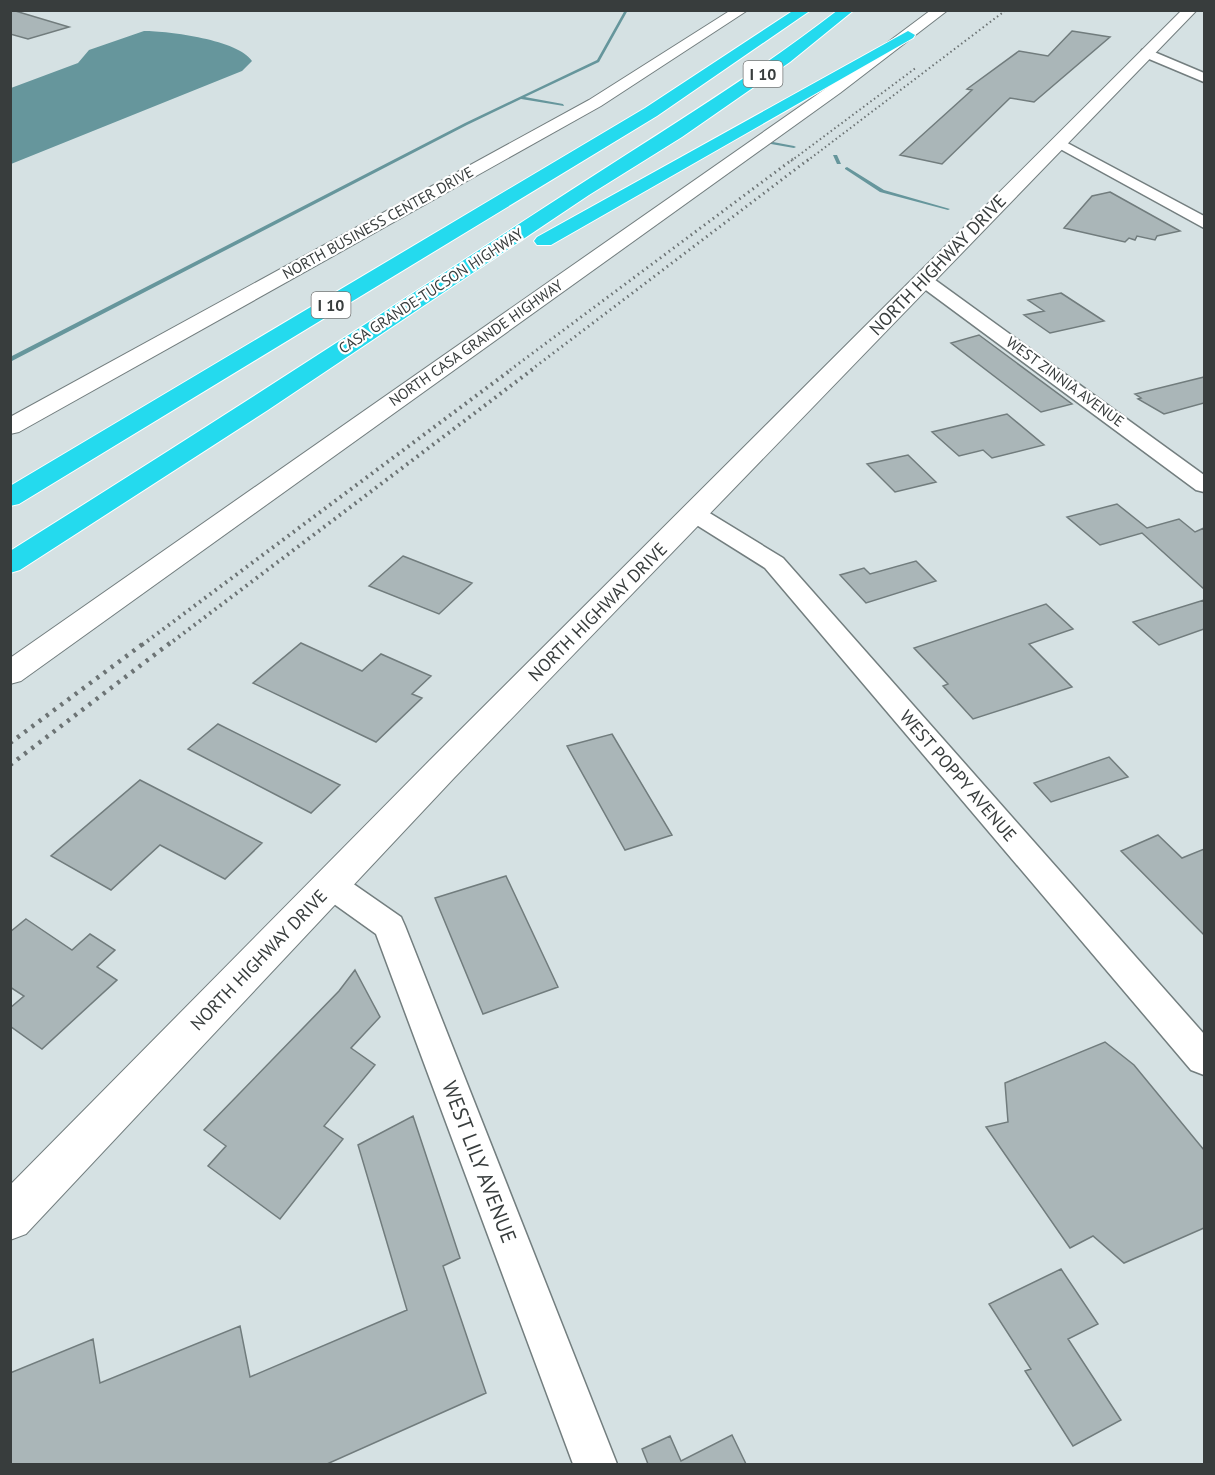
<svg xmlns="http://www.w3.org/2000/svg" width="1215" height="1475" font-family="'PT Sans',sans-serif">
<style>
.water{fill:#66969c}
.lines{fill:none;stroke-linecap:round;stroke-linejoin:round}
.stream{fill:#66969c;fill-rule:evenodd}
.building{fill:#aab6b8;stroke:#717c7d;stroke-width:1.5}
.minor-casing{stroke:#737e7f;stroke-width:3}
.tertiary-casing{stroke:#737e7f;stroke-width:2}
.secondary-casing{stroke:#737e7f;stroke-width:2}
.motorway-casing{stroke:#fff;stroke-width:2}
.minor{fill:#fff;fill-rule:evenodd}
.tertiary{fill:#fff;fill-rule:evenodd}
.secondary{fill:#fff;fill-rule:evenodd}
.motorway{fill:#24daee;fill-rule:evenodd}
.rail-far3{stroke:#6c7374;stroke-width:2;stroke-dasharray:1.5 3;stroke-linecap:butt}
.rail-far2{stroke:#6c7374;stroke-width:3;stroke-dasharray:1.5 4;stroke-linecap:butt}
.rail-far1{stroke:#6c7374;stroke-width:4;stroke-dasharray:2 4.5;stroke-linecap:butt}
.rail{stroke:#6c7374;stroke-width:4.5;stroke-dasharray:3 6;stroke-linecap:butt}
.labels{text-anchor:middle;stroke-width:4.5;stroke-linejoin:round;paint-order:stroke}
.far-street-label{font-size:15px;fill:#383d3d;stroke:#fff}
.shield{fill:#fff;stroke:#747777;stroke-width:1.5}
.shield-label{font-size:16px;font-weight:bold;fill:#383d3d}
.street-label{font-size:18px;fill:#383d3d;stroke:#fff}
.near-street-label{font-size:21px;fill:#383d3d;stroke:#fff}
</style>
<rect width="100%" height="100%" fill="#d5e1e3"/>
<path class="water" d="M 144,31 C 169,31 239,40 252,61 L 242,71 L 11,164 L 11,88 L 78,63 L 89,50 Z"/>
<g class="lines">
<path class="stream" d="M 625,10 L 628,10 L 599,62 L 525,97 L 563,104 L 564,106 L 521,99 L 467,125 L 10,362 L 10,357 L 465,123 L 597,60 Z
M 773,142 L 794,146 L 796,147 L 794,148 L 771,144 L 771,143 Z
M 833,155 L 837,155 L 841,164 L 837,164 Z
M 847,167 L 884,190 L 950,209 L 948,210 L 880,192 L 845,169 L 845,168 Z"/>
</g>
<path class="building" d="M 10,10 L 12,10 L 69,27 L 28,39 L 10,34 Z
M 1072,31 L 1110,37 L 1034,102 L 1010,98 L 942,164 L 900,155 L 972,90 L 967,89 L 1019,51 L 1048,56 Z
M 1110,192 L 1180,231 L 1157,236 L 1155,240 L 1137,236 L 1135,240 L 1129,238 L 1125,242 L 1064,228 L 1092,196 Z
M 1061,293 L 1104,321 L 1050,333 L 1024,315 L 1044,311 L 1028,300 Z
M 979,335 L 1072,404 L 1041,412 L 951,343 Z
M 1204,377 L 1204,403 L 1164,414 L 1138,399 L 1141,398 L 1135,394 Z
M 1007,414 L 1044,445 L 992,458 L 983,450 L 959,456 L 932,432 Z
M 908,455 L 936,482 L 895,492 L 867,464 Z
M 1117,504 L 1147,528 L 1179,519 L 1195,532 L 1204,528 L 1204,589 L 1142,533 L 1100,545 L 1067,517 Z
M 403,556 L 472,583 L 439,614 L 369,586 Z
M 916,561 L 936,581 L 866,603 L 840,575 L 864,568 L 870,574 Z
M 1204,600 L 1204,629 L 1159,645 L 1133,622 Z
M 1046,604 L 1073,629 L 1029,644 L 1072,687 L 973,719 L 943,686 L 948,684 L 914,648 Z
M 301,643 L 362,671 L 381,654 L 431,676 L 412,694 L 422,698 L 376,742 L 253,683 Z
M 218,724 L 340,785 L 311,813 L 188,749 Z
M 612,734 L 672,835 L 625,850 L 567,746 Z
M 1109,757 L 1128,777 L 1051,802 L 1034,783 Z
M 140,780 L 262,843 L 225,879 L 160,845 L 111,890 L 51,856 Z
M 1158,835 L 1182,858 L 1204,849 L 1204,935 L 1121,851 Z
M 506,876 L 558,987 L 483,1014 L 435,898 Z
M 26,919 L 72,950 L 90,934 L 115,950 L 97,967 L 117,980 L 42,1049 L 10,1026 L 10,1008 L 24,996 L 10,987 L 10,932 Z
M 355,970 L 380,1017 L 351,1048 L 375,1065 L 324,1126 L 343,1139 L 280,1219 L 208,1166 L 226,1146 L 204,1130 L 339,991 Z
M 1105,1042 L 1134,1065 L 1204,1150 L 1204,1228 L 1124,1263 L 1093,1236 L 1070,1248 L 986,1127 L 1008,1122 L 1005,1083 Z
M 413,1116 L 460,1258 L 443,1266 L 486,1393 L 327,1464 L 10,1464 L 10,1373 L 93,1339 L 100,1383 L 240,1326 L 250,1377 L 407,1310 L 358,1145 Z
M 1061,1269 L 1098,1324 L 1068,1339 L 1121,1420 L 1073,1446 L 1025,1371 L 1031,1369 L 989,1304 Z
M 732,1435 L 746,1464 L 648,1464 L 642,1449 L 670,1436 L 681,1461 Z"/>
<g class="lines">
<defs>
<path id="minor" d="M 1147,49 L 1204,73 L 1204,82 L 1142,56 L 1142,50 Z
M 1058,138 L 1204,216 L 1204,228 L 1053,145 L 1051,142 Z
M 925,276 L 931,277 L 1204,475 L 1204,492 L 1196,490 L 919,285 L 916,281 Z
M 695,507 L 703,509 L 783,558 L 1204,1034 L 1204,1075 L 1191,1070 L 765,568 L 687,519 L 683,514 L 687,509 Z
M 331,872 L 342,876 L 401,917 L 405,926 L 617,1464 L 573,1464 L 376,934 L 320,894 L 315,885 L 320,876 Z"/>
<path id="tertiary" d="M 1182,10 L 1197,10 L 454,778 L 26,1234 L 10,1240 L 10,1185 L 430,760 Z"/>
<path id="secondary" d="M 731,10 L 748,10 L 601,106 L 19,432 L 10,434 L 10,417 L 589,100 Z
M 931,10 L 948,10 L 840,93 L 21,681 L 10,684 L 10,658 L 828,87 Z"/>
<path id="motorway" d="M 794,10 L 811,10 L 657,116 L 19,504 L 10,506 L 10,486 L 645,108 Z
M 838,10 L 854,10 L 790,62 L 682,137 L 589,195 L 268,410 L 20,570 L 10,573 L 10,551 C 190,438 368,323 545,207 C 644,142 744,83 838,10 Z
M 908,31 L 915,35 L 913,38 L 551,245 L 537,245 L 534,241 L 537,237 Z"/>
</defs>
<use href="#minor" class="minor-casing"/>
<use href="#tertiary" class="tertiary-casing"/>
<use href="#secondary" class="secondary-casing"/>
<use href="#motorway" class="motorway-casing"/>
<use href="#minor" class="minor"/>
<use href="#tertiary" class="tertiary"/>
<use href="#secondary" class="secondary"/>
<use href="#motorway" class="motorway"/>
<path class="rail-far3" d="M 791,161 L 917,67
M 807,161 L 1006,10"/>
<path class="rail-far2" d="M 510,370 L 793,159
M 531,370 L 809,159"/>
<path class="rail-far1" d="M 142,645 L 512,369
M 168,645 L 533,369"/>
<path class="rail" d="M 10,743 L 144,643
M 10,765 L 170,643"/>
</g>
<g class="labels">
<g class="far-street-label">
<text transform="translate(378 223) rotate(-29)" y="5">NORTH BUSINESS CENTER DRIVE</text>
<text transform="translate(431 291) rotate(-33)" y="5">CASA GRANDE-TUCSON HIGHWAY</text>
<text transform="translate(476 343) rotate(-35)" y="5">NORTH CASA GRANDE HIGHWAY</text>
<text transform="translate(1065 382) rotate(36)" y="5">WEST ZINNIA AVENUE</text>
</g>
<g class="shield">
<rect x="743.5" y="61" width="39" height="26" rx="4.5"/>
<rect x="311.5" y="292" width="39" height="26" rx="4.5"/>
</g>
<g class="shield-label">
<text x="763" y="80">I 10</text>
<text x="331" y="311">I 10</text>
</g>
<g class="street-label">
<text transform="translate(938 265) rotate(-46)" y="6">NORTH HIGHWAY DRIVE</text>
<text transform="translate(598 612) rotate(-45)" y="6">NORTH HIGHWAY DRIVE</text>
<text transform="translate(958 776) rotate(49)" y="6">WEST POPPY AVENUE</text>
<text transform="translate(259 960) rotate(-46)" y="6">NORTH HIGHWAY DRIVE</text>
</g>
<g class="near-street-label">
<text transform="translate(479 1162) rotate(69)" y="7">WEST LILY AVENUE</text>
</g>
</g>
<rect width="1215" height="1475" fill="none" stroke="#383d3d" stroke-width="24"/>
</svg>
